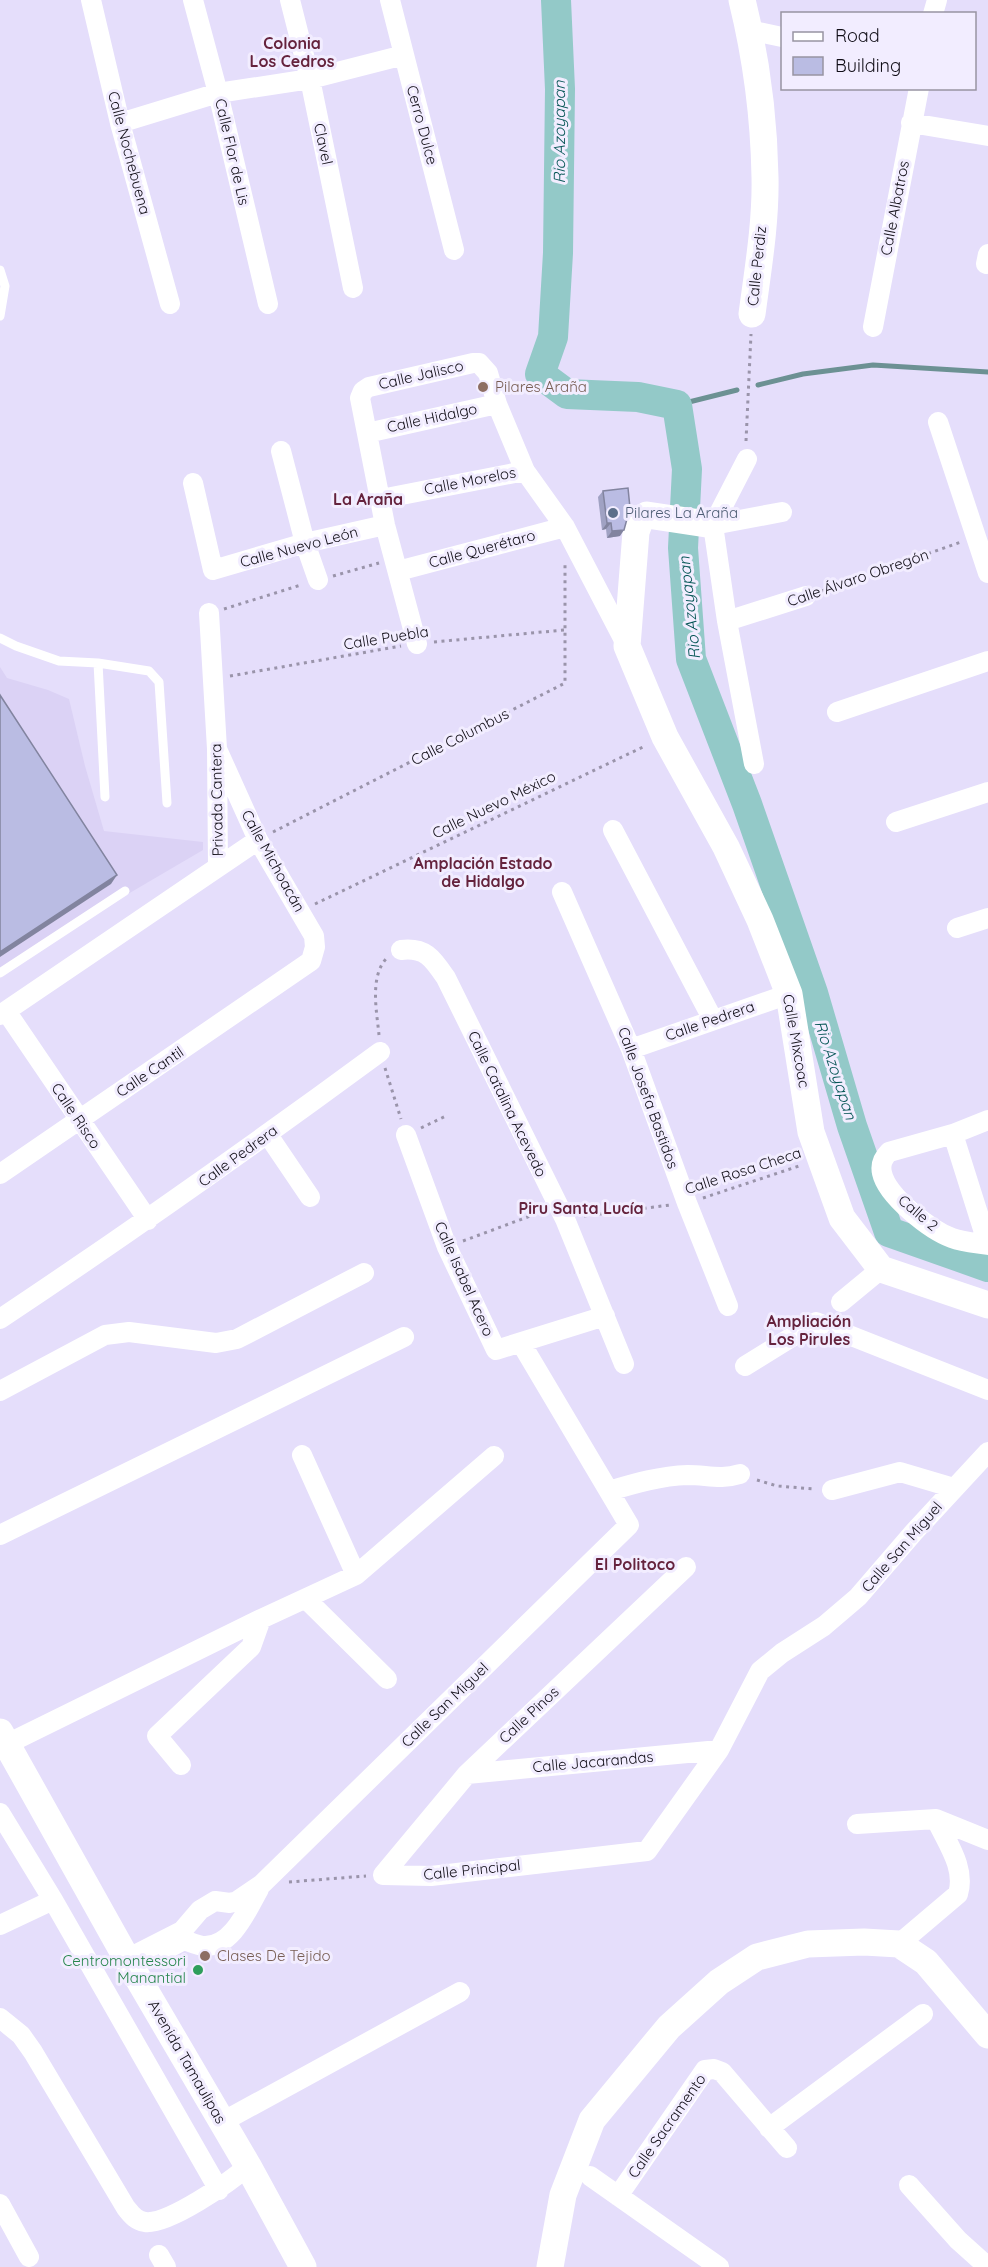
<svg xmlns="http://www.w3.org/2000/svg" width="988" height="2267" font-family="Quicksand,sans-serif">
<style>
.built{fill:#dbd2f5}
.lines{fill:none;stroke-linecap:round;stroke-linejoin:round}
.stream{stroke:#6c9193;stroke-width:5}
.river{stroke:#93c9c8;stroke-width:30}
.path{stroke:#9a94aa;stroke-width:3;stroke-dasharray:3 4.5;stroke-linecap:butt}
.lane{stroke:#fff;stroke-width:9}
.street{stroke:#fff;stroke-width:20}
.secondary{stroke:#fff;stroke-width:27}
.wall{fill:#a0a2c3}
.shaded-wall{fill:#82849f}
.building{fill:#babce3;stroke:#82849f;stroke-width:1.5}
.education-dot{fill:#8d6e63;stroke:#f2edff;stroke-width:2}
.service-dot{fill:#5c6f8a;stroke:#f2edff;stroke-width:2}
.leisure-dot{fill:#2e9e5b;stroke:#f2edff;stroke-width:2}
.labels{text-anchor:middle;stroke-width:6;stroke-linejoin:round;paint-order:stroke}
.street-label{font-size:15px;fill:#110e17;stroke:#f2edff}
.education-label{font-size:15px;fill:#785e54;stroke:#f2edff;text-anchor:start}
.service-label{font-size:15px;fill:#4e5e75;stroke:#f2edff;text-anchor:start}
.leisure-label{font-size:15px;fill:#27864d;stroke:#f2edff;text-anchor:end}
.neighbourhood-label{font-size:16px;font-weight:bold;fill:#65233d;stroke:#f2edff}
.water-label{font-size:16px;font-style:italic;fill:#075757;stroke:#f2edff}
</style>
<rect width="100%" height="100%" fill="#e5defb"/>
<path class="built" d="M 0,667 L 7,678 L 48,690 L 69,699 L 85,766 L 104,831 L 203,842 L 203,850 L 0,969 Z"/>
<g class="lines">
<path class="stream" d="M 758,385 L 803,374 L 873,365 L 988,372
M 677,405 L 737,390"/>
<path class="river" d="M 556,0 L 560,89 L 558,253 L 553,337 L 540,374 L 567,394 L 638,397 L 677,405 L 687,469 L 683,548 L 691,659 L 747,804 L 813,993 L 852,1126 L 889,1232 L 988,1267"/>
<path class="path" d="M 746,441 L 751,334
M 333,576 L 379,563
M 822,591 L 961,542
M 224,609 L 301,585
M 434,642 L 564,630
M 230,676 L 401,646
M 273,832 L 565,683 L 565,565
M 315,904 L 645,746
M 379,1035 C 377,1013 369,976 387,958
M 385,1068 L 401,1119
M 421,1128 L 448,1115
M 703,1198 L 802,1165
M 584,1216 L 670,1205
M 463,1241 L 541,1212
M 757,1480 L 777,1486 L 815,1489
M 289,1882 L 366,1876"/>
<path class="lane" d="M 0,270 L 5,286 L 0,316
M 0,638 L 16,646 L 59,661 L 98,663 L 149,671 L 159,682 L 167,803
M 98,663 L 105,797
M 0,973 L 125,891"/>
<path class="street" d="M 91,0 L 120,123 L 170,304
M 193,0 L 218,93 L 268,304
M 290,0 L 310,79 L 353,288
M 390,0 L 454,250
M 933,14 L 937,0
M 749,30 L 782,37
M 120,123 L 218,93 L 310,79 L 404,55
M 911,123 L 988,136
M 986,264 L 988,254
M 873,327 L 919,88
M 938,422 L 988,573
M 367,433 L 497,404
M 281,451 L 305,543 L 318,580
M 747,459 L 713,525 L 727,621 L 754,764
M 193,483 L 213,570 L 305,543 L 385,525
M 381,499 L 525,471
M 713,525 L 782,512
M 398,571 L 565,527
M 209,613 L 217,749 L 218,867
M 727,621 L 806,596
M 417,644 L 385,525 L 360,398 L 363,391 L 369,387 L 473,363 L 479,363 L 488,373 L 497,404 L 525,471 L 565,527 L 627,646
M 837,712 L 988,661
M 896,822 L 988,792
M 613,830 L 713,1020
M 562,892 L 631,1049 L 687,1203 L 728,1306
M 957,928 L 988,918
M 401,950 C 426,947 433,959 446,978 L 565,1219 L 624,1364
M 6,1011 L 148,1220
M 0,1015 L 258,840
M 631,1049 L 789,994
M 988,1120 L 953,1134 L 889,1152 C 883,1158 880,1164 882,1173 C 887,1196 930,1230 952,1238 C 963,1242 976,1243 988,1245
M 953,1134 L 988,1245
M 268,1135 L 310,1197
M 406,1135 L 447,1247 L 496,1350 L 605,1316
M 0,1174 L 311,961 L 315,947 L 314,936 L 258,840 L 217,749
M 841,1302 L 881,1269
M 0,1319 C 129,1233 255,1144 380,1052
M 745,1366 L 816,1322 L 988,1390
M 0,1391 L 105,1335 L 129,1332 L 216,1343 L 237,1339 L 364,1273
M 302,1455 L 356,1575
M 832,1490 L 900,1472 L 954,1488
M 609,1491 C 636,1483 660,1476 688,1475 C 707,1475 721,1480 740,1474
M 0,1535 L 404,1337
M 306,1599 L 387,1679
M 7,1744 L 261,1619 L 356,1575 L 494,1456
M 181,1765 L 157,1736 L 251,1647 L 261,1619
M 467,1774 L 719,1750
M 0,1813 L 53,1900 L 219,2190
M 857,1824 L 936,1819 L 988,1840
M 383,1875 L 431,1876 L 647,1851 L 719,1750 L 760,1671 L 782,1653 L 824,1626 L 858,1597 L 914,1532 L 988,1452
M 383,1875 L 467,1774 L 686,1567
M 0,1925 L 53,1900
M 899,1944 L 958,1894 C 966,1868 947,1843 936,1819
M 167,1949 L 184,1940 C 190,1942 197,1945 203,1946 C 232,1948 247,1910 259,1889
M 127,1959 L 182,1931 L 200,1910 L 215,1901 L 230,1903 L 237,1901 L 262,1884 L 629,1525 L 521,1343
M 0,2018 L 21,2035 L 33,2052 L 126,2208 C 132,2215 135,2220 145,2222 C 168,2225 230,2182 248,2166
M 222,2122 L 460,1992
M 769,2128 L 923,2014
M 590,2176 L 719,2267
M 909,2185 L 958,2240 L 988,2267
M 618,2196 L 705,2070 L 714,2069 L 722,2072 L 787,2148
M 0,2204 L 29,2257
M 159,2255 L 166,2267"/>
<path class="secondary" d="M 742,0 C 756,57 764,118 765,177 C 766,222 758,269 752,314
M 713,525 L 647,515 L 640,521 L 636,532 L 627,646 L 665,737 L 726,847 L 760,920 L 789,994 L 811,1132 L 842,1218 L 881,1269 L 988,1305
M 0,1732 L 132,1968 L 248,2166 L 303,2267
M 550,2267 L 563,2195 L 592,2120 L 669,2027 L 719,1982 L 757,1957 L 808,1944 L 864,1942 L 899,1944 L 926,1962 L 988,2035"/>
</g>
<path class="wall" d="M 603,491 L 620,536 L 607,538 L 606,529 L 602,530 L 598,497 Z"/>
<path class="shaded-wall" d="M 607,523 L 611,523 L 606,529 L 602,530 Z
M 624,530 L 620,536 L 607,538 L 612,531 Z
M 117,875 L 111,884 L 0,957 L 0,952 Z"/>
<path class="building" d="M 628,488 L 630,508 L 624,530 L 612,531 L 611,523 L 607,523 L 603,491 Z
M 0,695 L 117,875 L 0,952 Z"/>
<g class="education-dot">
<circle cx="483" cy="387" r="6"/>
<circle cx="205" cy="1956" r="6"/>
</g>
<circle class="service-dot" cx="613" cy="513" r="6"/>
<circle class="leisure-dot" cx="198" cy="1970" r="6"/>
<g class="labels">
<g class="street-label">
<text transform="translate(422 125) rotate(75)" y="5">Cerro Dulce</text>
<text transform="translate(323 144) rotate(78)" y="5">Clavel</text>
<text transform="translate(232 152) rotate(77)" y="5">Calle Flor de Lis</text>
<text transform="translate(129 153) rotate(75)" y="5">Calle Nochebuena</text>
<text transform="translate(895 208) rotate(-79)" y="5">Calle Albatros</text>
<text transform="translate(757 266) rotate(-84)" y="5">Calle Perdiz</text>
<text transform="translate(421 375) rotate(-13)" y="5">Calle Jalisco</text>
<text transform="translate(432 418) rotate(-12)" y="5">Calle Hidalgo</text>
<text transform="translate(470 481) rotate(-11)" y="5">Calle Morelos</text>
<text transform="translate(299 547) rotate(-15)" y="5">Calle Nuevo León</text>
<text transform="translate(482 549) rotate(-15)" y="5">Calle Querétaro</text>
<text transform="translate(858 578) rotate(-19)" y="5">Calle Álvaro Obregón</text>
<text transform="translate(386 638) rotate(-9)" y="5">Calle Puebla</text>
<text transform="translate(460 737) rotate(-27)" y="5">Calle Columbus</text>
<text transform="translate(217 800) rotate(-91)" y="5">Privada Cantera</text>
<text transform="translate(494 805) rotate(-26)" y="5">Calle Nuevo México</text>
<text transform="translate(273 861) rotate(61)" y="5">Calle Michoacán</text>
<text transform="translate(710 1021) rotate(-19)" y="5">Calle Pedrera</text>
<text transform="translate(796 1041) rotate(80)" y="5">Calle Mixcoac</text>
<text transform="translate(150 1072) rotate(-34)" y="5">Calle Cantil</text>
<text transform="translate(648 1098) rotate(70)" y="5">Calle Josefa Bastidos</text>
<text transform="translate(507 1104) rotate(64)" y="5">Calle Catalina Acevedo</text>
<text transform="translate(76 1116) rotate(56)" y="5">Calle Risco</text>
<text transform="translate(238 1156) rotate(-36)" y="5">Calle Pedrera</text>
<text transform="translate(743 1171) rotate(-18)" y="5">Calle Rosa Checa</text>
<text transform="translate(918 1213) rotate(40)" y="5">Calle 2</text>
<text transform="translate(464 1279) rotate(66)" y="5">Calle Isabel Acero</text>
<text transform="translate(902 1547) rotate(-49)" y="5">Calle San Miguel</text>
<text transform="translate(445 1705) rotate(-44)" y="5">Calle San Miguel</text>
<text transform="translate(529 1715) rotate(-43)" y="5">Calle Pinos</text>
<text transform="translate(593 1762) rotate(-5)" y="5">Calle Jacarandas</text>
<text transform="translate(472 1870) rotate(-6)" y="5">Calle Principal</text>
<text transform="translate(187 2062) rotate(60)" y="5">Avenida Tamaulipas</text>
<text transform="translate(667 2126) rotate(-55)" y="5">Calle Sacramento</text>
</g>
<g class="education-label">
<text x="495" y="392">Pilares Araña</text>
<text x="217" y="1961">Clases De Tejido</text>
</g>
<g class="service-label">
<text x="625" y="518">Pilares La Araña</text>
</g>
<g class="leisure-label">
<text x="186" y="1966">Centromontessori<tspan x="186" dy="17">Manantial</tspan></text>
</g>
<g class="neighbourhood-label">
<text x="292" y="49">Colonia<tspan x="292" dy="18">Los Cedros</tspan></text>
<text x="368" y="505">La Araña</text>
<text x="483" y="869">Amplación Estado<tspan x="483" dy="18">de Hidalgo</tspan></text>
<text x="581" y="1214">Piru Santa Lucía</text>
<text x="809" y="1327">Ampliación<tspan x="809" dy="18">Los Pirules</tspan></text>
<text x="635" y="1570">El Politoco</text>
</g>
<g class="water-label">
<text transform="translate(559 132) rotate(-90)" y="6">Rio Azoyapan</text>
<text transform="translate(689 608) rotate(-96)" y="6">Rio Azoyapan</text>
<text transform="translate(836 1070) rotate(72)" y="6">Rio Azoyapan</text>
</g>
</g>
<rect x="781" y="12" width="195" height="78" fill="#f2edff" stroke="#9894a2" stroke-width="1.5"/>
<rect x="793" y="32" width="30" height="9" fill="#ffffff" stroke="#9894a2" stroke-width="1.5"/>
<text x="835" y="42" font-size="18" fill="#110e17">Road</text>
<rect x="793" y="57" width="30" height="18" fill="#babce3" stroke="#9894a2" stroke-width="1.5"/>
<text x="835" y="72" font-size="18" fill="#110e17">Building</text>
</svg>
